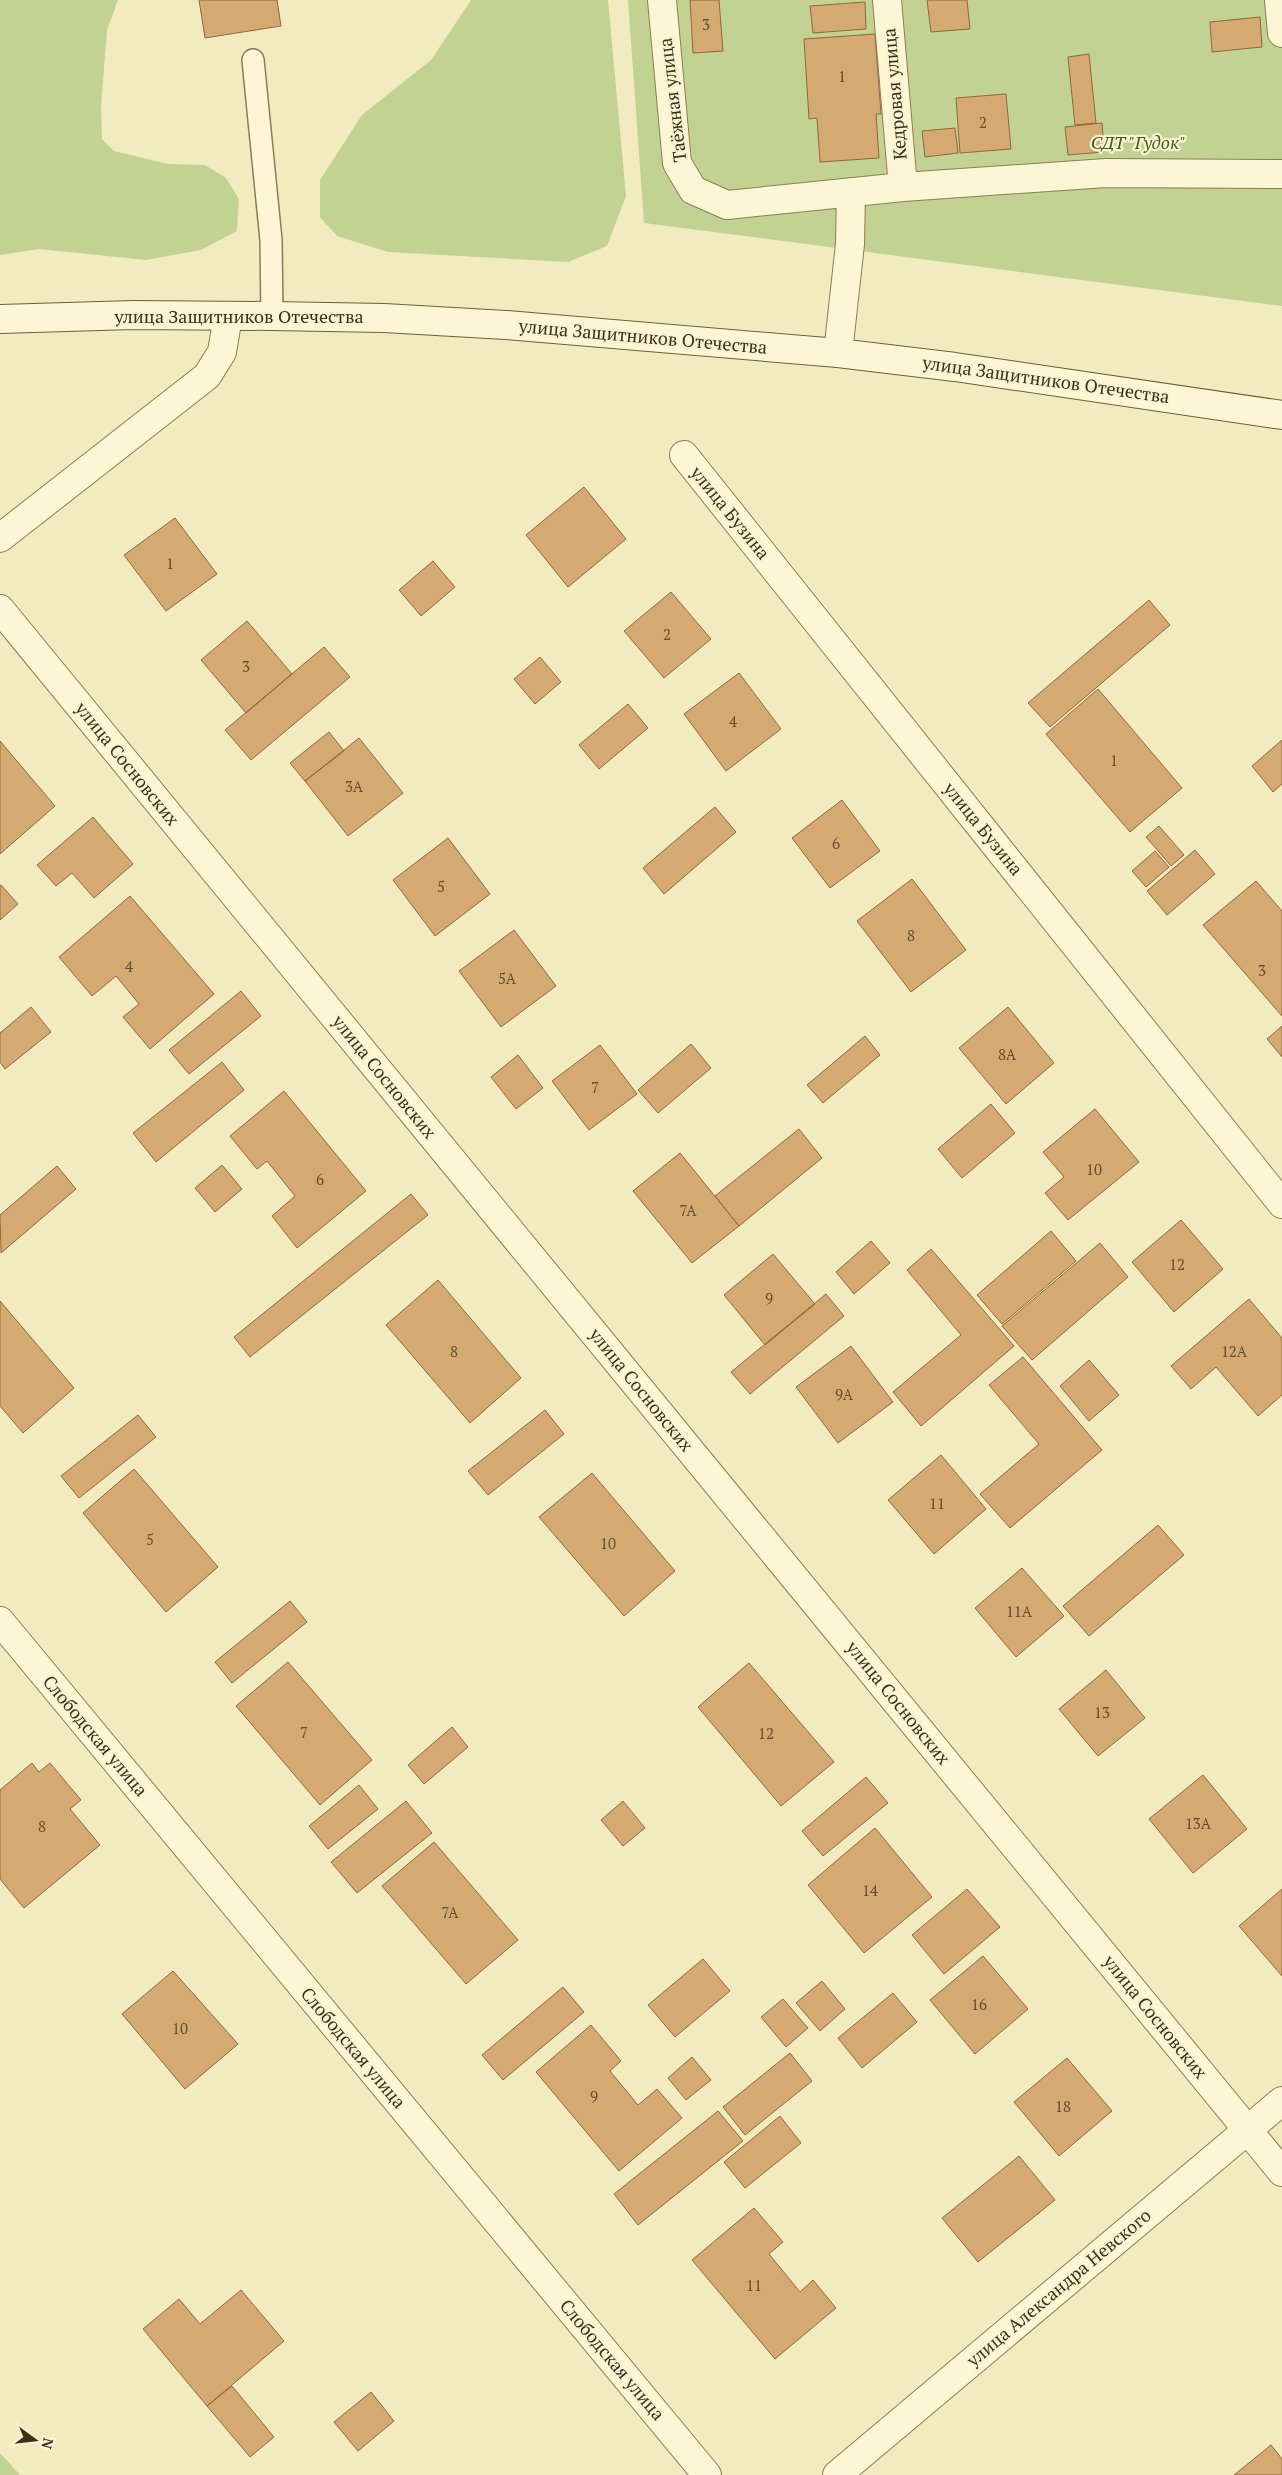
<svg xmlns="http://www.w3.org/2000/svg" width="1282" height="2475" font-family="'PT Serif',serif">
<style>
.green{fill:#c2d293}
.building{fill:#d5a972;stroke:#906839}
.lines{fill:none;stroke-linecap:round;stroke-linejoin:round}
.service-casing{stroke:#8e7c56;stroke-width:24}
.minor-casing{stroke:#8e7c56;stroke-width:30}
.secondary-casing{stroke:#705c39;stroke-width:30}
.service{stroke:#fcf6d5;stroke-width:21}
.minor{stroke:#fcf6d5;stroke-width:28}
.secondary{stroke:#fcf6d5;stroke-width:28}
.labels{text-anchor:middle;stroke-width:4.5;stroke-linejoin:round;paint-order:stroke}
.number-label{font-size:15px;fill:#624e32}
.street-label{font-size:18px;fill:#3c301c;stroke:#f9f3d1}
.park-label{font-size:18px;font-style:italic;fill:#445b20;stroke:#f9f3d1}
</style>
<rect width="100%" height="100%" fill="#f3ebc0"/>
<path class="green" d="M 0,0 L 118,0 L 107,30 L 101,107 L 102,139 L 114,151 L 168,164 L 205,165 L 226,178 L 239,199 L 237,231 L 201,250 L 146,260 L 39,249 L 0,255 Z
M 471,0 L 608,0 L 626,196 L 607,246 L 568,262 L 388,252 L 337,236 L 320,217 L 320,180 L 362,115 L 431,60 Z
M 628,0 L 1282,0 L 1282,306 L 644,223 Z
M 0,2453 L 20,2475 L 0,2475 Z"/>
<path class="building" d="M 199,0 L 277,0 L 281,26 L 205,38 Z
M 690,0 L 719,0 L 723,51 L 693,53 Z
M 927,0 L 967,0 L 970,29 L 931,32 Z
M 865,2 L 866,29 L 813,33 L 810,6 Z
M 1260,17 L 1262,47 L 1212,52 L 1210,22 Z
M 875,34 L 881,114 L 876,114 L 879,158 L 820,162 L 817,118 L 809,119 L 804,39 Z
M 1089,54 L 1096,123 L 1075,125 L 1068,57 Z
M 1006,94 L 1011,149 L 960,153 L 956,98 Z
M 1102,123 L 1104,152 L 1068,155 L 1065,127 Z
M 955,128 L 958,153 L 925,157 L 922,131 Z
M 584,487 L 626,539 L 568,587 L 526,535 Z
M 175,518 L 217,574 L 166,611 L 124,555 Z
M 433,561 L 455,587 L 421,616 L 399,590 Z
M 671,592 L 711,639 L 664,678 L 624,631 Z
M 1149,600 L 1170,625 L 1050,727 L 1028,703 Z
M 247,621 L 292,674 L 246,713 L 201,660 Z
M 324,647 L 350,677 L 251,760 L 225,730 Z
M 540,657 L 561,682 L 535,704 L 514,679 Z
M 739,673 L 781,729 L 726,771 L 684,714 Z
M 1098,689 L 1182,788 L 1130,832 L 1046,734 Z
M 628,704 L 648,728 L 599,769 L 579,745 Z
M 329,732 L 344,751 L 305,781 L 290,763 Z
M 359,738 L 403,793 L 348,836 L 305,781 Z
M 1282,740 L 1282,784 L 1273,792 L 1252,766 Z
M 0,741 L 55,806 L 0,854 Z
M 842,800 L 880,851 L 830,888 L 792,838 Z
M 715,807 L 736,832 L 664,894 L 643,868 Z
M 93,817 L 133,864 L 94,898 L 72,873 L 56,886 L 37,865 Z
M 1159,826 L 1184,855 L 1171,866 L 1146,837 Z
M 448,838 L 490,894 L 435,936 L 393,880 Z
M 1195,850 L 1215,874 L 1167,915 L 1147,891 Z
M 1155,851 L 1169,867 L 1146,887 L 1132,871 Z
M 912,879 L 966,950 L 911,992 L 857,921 Z
M 1256,881 L 1282,911 L 1282,1016 L 1203,925 Z
M 1,885 L 18,904 L 0,920 L 0,886 Z
M 130,896 L 214,994 L 150,1049 L 123,1017 L 139,1004 L 116,976 L 92,996 L 59,957 Z
M 514,930 L 556,986 L 501,1027 L 459,971 Z
M 241,991 L 261,1016 L 189,1074 L 169,1050 Z
M 31,1007 L 51,1032 L 5,1069 L 0,1062 L 0,1033 Z
M 1008,1007 L 1054,1063 L 1006,1104 L 959,1048 Z
M 1282,1026 L 1282,1057 L 1267,1039 Z
M 865,1036 L 880,1055 L 823,1103 L 807,1085 Z
M 691,1044 L 711,1068 L 658,1113 L 638,1090 Z
M 600,1045 L 637,1094 L 589,1130 L 552,1081 Z
M 518,1055 L 543,1088 L 516,1109 L 491,1077 Z
M 222,1062 L 244,1090 L 156,1162 L 133,1133 Z
M 284,1091 L 366,1191 L 297,1248 L 272,1216 L 295,1196 L 267,1161 L 257,1169 L 230,1136 Z
M 991,1104 L 1015,1133 L 962,1178 L 938,1149 Z
M 1095,1109 L 1139,1162 L 1068,1220 L 1045,1193 L 1064,1177 L 1043,1152 Z
M 799,1129 L 822,1158 L 739,1226 L 715,1196 Z
M 680,1153 L 739,1226 L 692,1263 L 633,1191 Z
M 222,1165 L 242,1189 L 215,1212 L 195,1188 Z
M 57,1166 L 76,1189 L 1,1253 L 0,1215 Z
M 411,1194 L 428,1215 L 250,1357 L 234,1337 Z
M 1181,1220 L 1223,1269 L 1174,1312 L 1132,1262 Z
M 1051,1231 L 1076,1261 L 1002,1324 L 977,1295 Z
M 871,1241 L 890,1263 L 854,1294 L 836,1272 Z
M 1100,1243 L 1128,1277 L 1032,1360 L 1002,1326 Z
M 931,1249 L 1014,1346 L 921,1426 L 893,1392 L 961,1335 L 907,1270 Z
M 773,1254 L 815,1304 L 765,1345 L 724,1295 Z
M 438,1280 L 521,1378 L 470,1423 L 386,1325 Z
M 826,1294 L 844,1316 L 750,1394 L 731,1372 Z
M 1249,1299 L 1282,1338 L 1282,1395 L 1258,1416 L 1216,1367 L 1191,1389 L 1171,1366 Z
M 0,1301 L 74,1388 L 23,1433 L 0,1406 Z
M 851,1346 L 893,1402 L 838,1443 L 796,1387 Z
M 1023,1357 L 1102,1450 L 1010,1528 L 980,1494 L 1039,1444 L 989,1385 Z
M 1089,1360 L 1119,1395 L 1089,1421 L 1060,1386 Z
M 545,1410 L 564,1434 L 488,1495 L 468,1471 Z
M 138,1415 L 156,1437 L 79,1498 L 61,1476 Z
M 941,1455 L 986,1509 L 934,1554 L 888,1500 Z
M 134,1469 L 218,1567 L 166,1612 L 83,1513 Z
M 592,1473 L 675,1571 L 624,1616 L 539,1517 Z
M 1158,1525 L 1184,1555 L 1089,1636 L 1063,1606 Z
M 1022,1568 L 1064,1616 L 1016,1657 L 975,1608 Z
M 290,1601 L 307,1622 L 232,1683 L 215,1662 Z
M 288,1662 L 372,1760 L 320,1805 L 236,1706 Z
M 749,1663 L 834,1762 L 781,1806 L 698,1707 Z
M 1106,1670 L 1145,1718 L 1098,1756 L 1059,1709 Z
M 452,1727 L 468,1747 L 424,1784 L 408,1765 Z
M 32,1763 L 39,1772 L 50,1763 L 81,1800 L 70,1809 L 100,1845 L 24,1908 L 0,1879 L 0,1790 Z
M 1203,1775 L 1247,1829 L 1193,1873 L 1149,1819 Z
M 866,1777 L 888,1803 L 823,1856 L 802,1831 Z
M 359,1785 L 378,1809 L 328,1849 L 309,1826 Z
M 406,1801 L 432,1833 L 357,1893 L 331,1862 Z
M 623,1801 L 645,1828 L 623,1846 L 601,1820 Z
M 875,1828 L 932,1897 L 864,1953 L 808,1885 Z
M 434,1842 L 518,1940 L 466,1984 L 382,1886 Z
M 967,1889 L 1000,1927 L 944,1974 L 912,1935 Z
M 1282,1889 L 1282,1976 L 1239,1926 Z
M 983,1956 L 1028,2009 L 975,2054 L 930,2000 Z
M 703,1959 L 730,1991 L 675,2037 L 648,2005 Z
M 173,1971 L 238,2044 L 185,2089 L 122,2014 Z
M 822,1981 L 845,2009 L 820,2031 L 796,2003 Z
M 563,1987 L 584,2012 L 503,2080 L 482,2055 Z
M 893,1993 L 917,2022 L 862,2068 L 838,2038 Z
M 783,1999 L 808,2028 L 786,2047 L 761,2017 Z
M 591,2025 L 621,2061 L 610,2071 L 638,2105 L 657,2089 L 682,2118 L 619,2171 L 536,2072 Z
M 790,2053 L 812,2081 L 745,2135 L 723,2107 Z
M 692,2057 L 711,2080 L 686,2100 L 668,2078 Z
M 1067,2058 L 1112,2111 L 1059,2156 L 1014,2102 Z
M 718,2111 L 743,2141 L 638,2225 L 614,2194 Z
M 780,2116 L 801,2143 L 745,2188 L 724,2162 Z
M 1019,2156 L 1055,2200 L 978,2262 L 942,2218 Z
M 754,2208 L 783,2242 L 769,2254 L 800,2292 L 813,2280 L 836,2308 L 775,2359 L 692,2260 Z
M 241,2290 L 284,2341 L 207,2406 L 143,2329 L 179,2299 L 200,2324 Z
M 232,2386 L 274,2437 L 250,2457 L 207,2406 Z
M 371,2392 L 394,2421 L 358,2451 L 334,2422 Z
M 1271,2445 L 1282,2459 L 1282,2475 L 1234,2475 Z"/>
<g class="lines">
<defs>
<path id="service" d="M 253,60 L 271,240 L 272,316"/>
<path id="minor" d="M 662,0 L 677,163 L 693,190 L 727,205 L 903,187 L 1106,173 L 1282,174
M 887,0 L 903,187
M 1279,0 L 1282,33
M 838,353 L 850,244 L 851,192
M 684,455 L 1282,1204
M 0,538 L 207,376 L 222,352 L 228,316
M 0,609 L 1282,2172
M 0,1621 L 707,2475
M 837,2475 L 1282,2101"/>
<path id="secondary" d="M 0,319 L 133,315 L 272,316 L 384,318 L 506,325 L 838,353 L 955,367 L 1282,415"/>
</defs>
<use href="#service" class="service-casing"/>
<use href="#minor" class="minor-casing"/>
<use href="#secondary" class="secondary-casing"/>
<use href="#service" class="service"/>
<use href="#minor" class="minor"/>
<use href="#secondary" class="secondary"/>
</g>
<g class="labels">
<g class="number-label">
<text x="706" y="30">3</text>
<text x="842" y="82">1</text>
<text x="983" y="128">2</text>
<text x="170" y="569">1</text>
<text x="667" y="640">2</text>
<text x="246" y="672">3</text>
<text x="733" y="727">4</text>
<text x="1114" y="766">1</text>
<text x="354" y="792">3А</text>
<text x="836" y="849">6</text>
<text x="441" y="892">5</text>
<text x="911" y="941">8</text>
<text x="129" y="972">4</text>
<text x="1262" y="976">3</text>
<text x="507" y="984">5А</text>
<text x="1007" y="1060">8А</text>
<text x="595" y="1093">7</text>
<text x="1094" y="1175">10</text>
<text x="320" y="1185">6</text>
<text x="688" y="1216">7А</text>
<text x="1177" y="1270">12</text>
<text x="769" y="1304">9</text>
<text x="454" y="1357">8</text>
<text x="1234" y="1357">12А</text>
<text x="844" y="1400">9А</text>
<text x="937" y="1509">11</text>
<text x="150" y="1545">5</text>
<text x="608" y="1549">10</text>
<text x="1019" y="1617">11А</text>
<text x="1102" y="1718">13</text>
<text x="304" y="1738">7</text>
<text x="766" y="1739">12</text>
<text x="1198" y="1829">13А</text>
<text x="42" y="1832">8</text>
<text x="870" y="1896">14</text>
<text x="450" y="1918">7А</text>
<text x="979" y="2010">16</text>
<text x="180" y="2034">10</text>
<text x="594" y="2102">9</text>
<text x="1063" y="2112">18</text>
<text x="754" y="2291">11</text>
</g>
<g class="street-label">
<text transform="translate(895 94) rotate(-95)" y="6">Кедровая улица</text>
<text transform="translate(673 100) rotate(-97)" y="6">Таёжная улица</text>
<text x="239" y="323">улица Защитников Отечества</text>
<text transform="translate(643 337) rotate(5)" y="6">улица Защитников Отечества</text>
<text transform="translate(1046 380) rotate(8)" y="6">улица Защитников Отечества</text>
<text transform="translate(730 513) rotate(51)" y="6">улица Бузина</text>
<text transform="translate(127 764) rotate(51)" y="6">улица Сосновских</text>
<text transform="translate(983 829) rotate(51)" y="6">улица Бузина</text>
<text transform="translate(384 1077) rotate(51)" y="6">улица Сосновских</text>
<text transform="translate(641 1390) rotate(51)" y="6">улица Сосновских</text>
<text transform="translate(898 1703) rotate(51)" y="6">улица Сосновских</text>
<text transform="translate(95 1736) rotate(50)" y="6">Слободская улица</text>
<text transform="translate(1155 2017) rotate(51)" y="6">улица Сосновских</text>
<text transform="translate(353 2048) rotate(50)" y="6">Слободская улица</text>
<text transform="translate(1059 2288) rotate(-40)" y="6">улица Александра Невского</text>
<text transform="translate(612 2360) rotate(50)" y="6">Слободская улица</text>
</g>
<g class="park-label">
<text x="1138" y="149">СДТ "Гудок"</text>
</g>
</g>
<g transform="translate(35 2440) rotate(105)" stroke="#f9f3d1" stroke-width="4" paint-order="stroke">
<path d="M0-4L9 19L0 12L-9 19Z" fill="#3c301c"/>
<text y="-8" font-size="14" font-weight="bold" text-anchor="middle" fill="#3c301c">N</text>
</g>
</svg>
